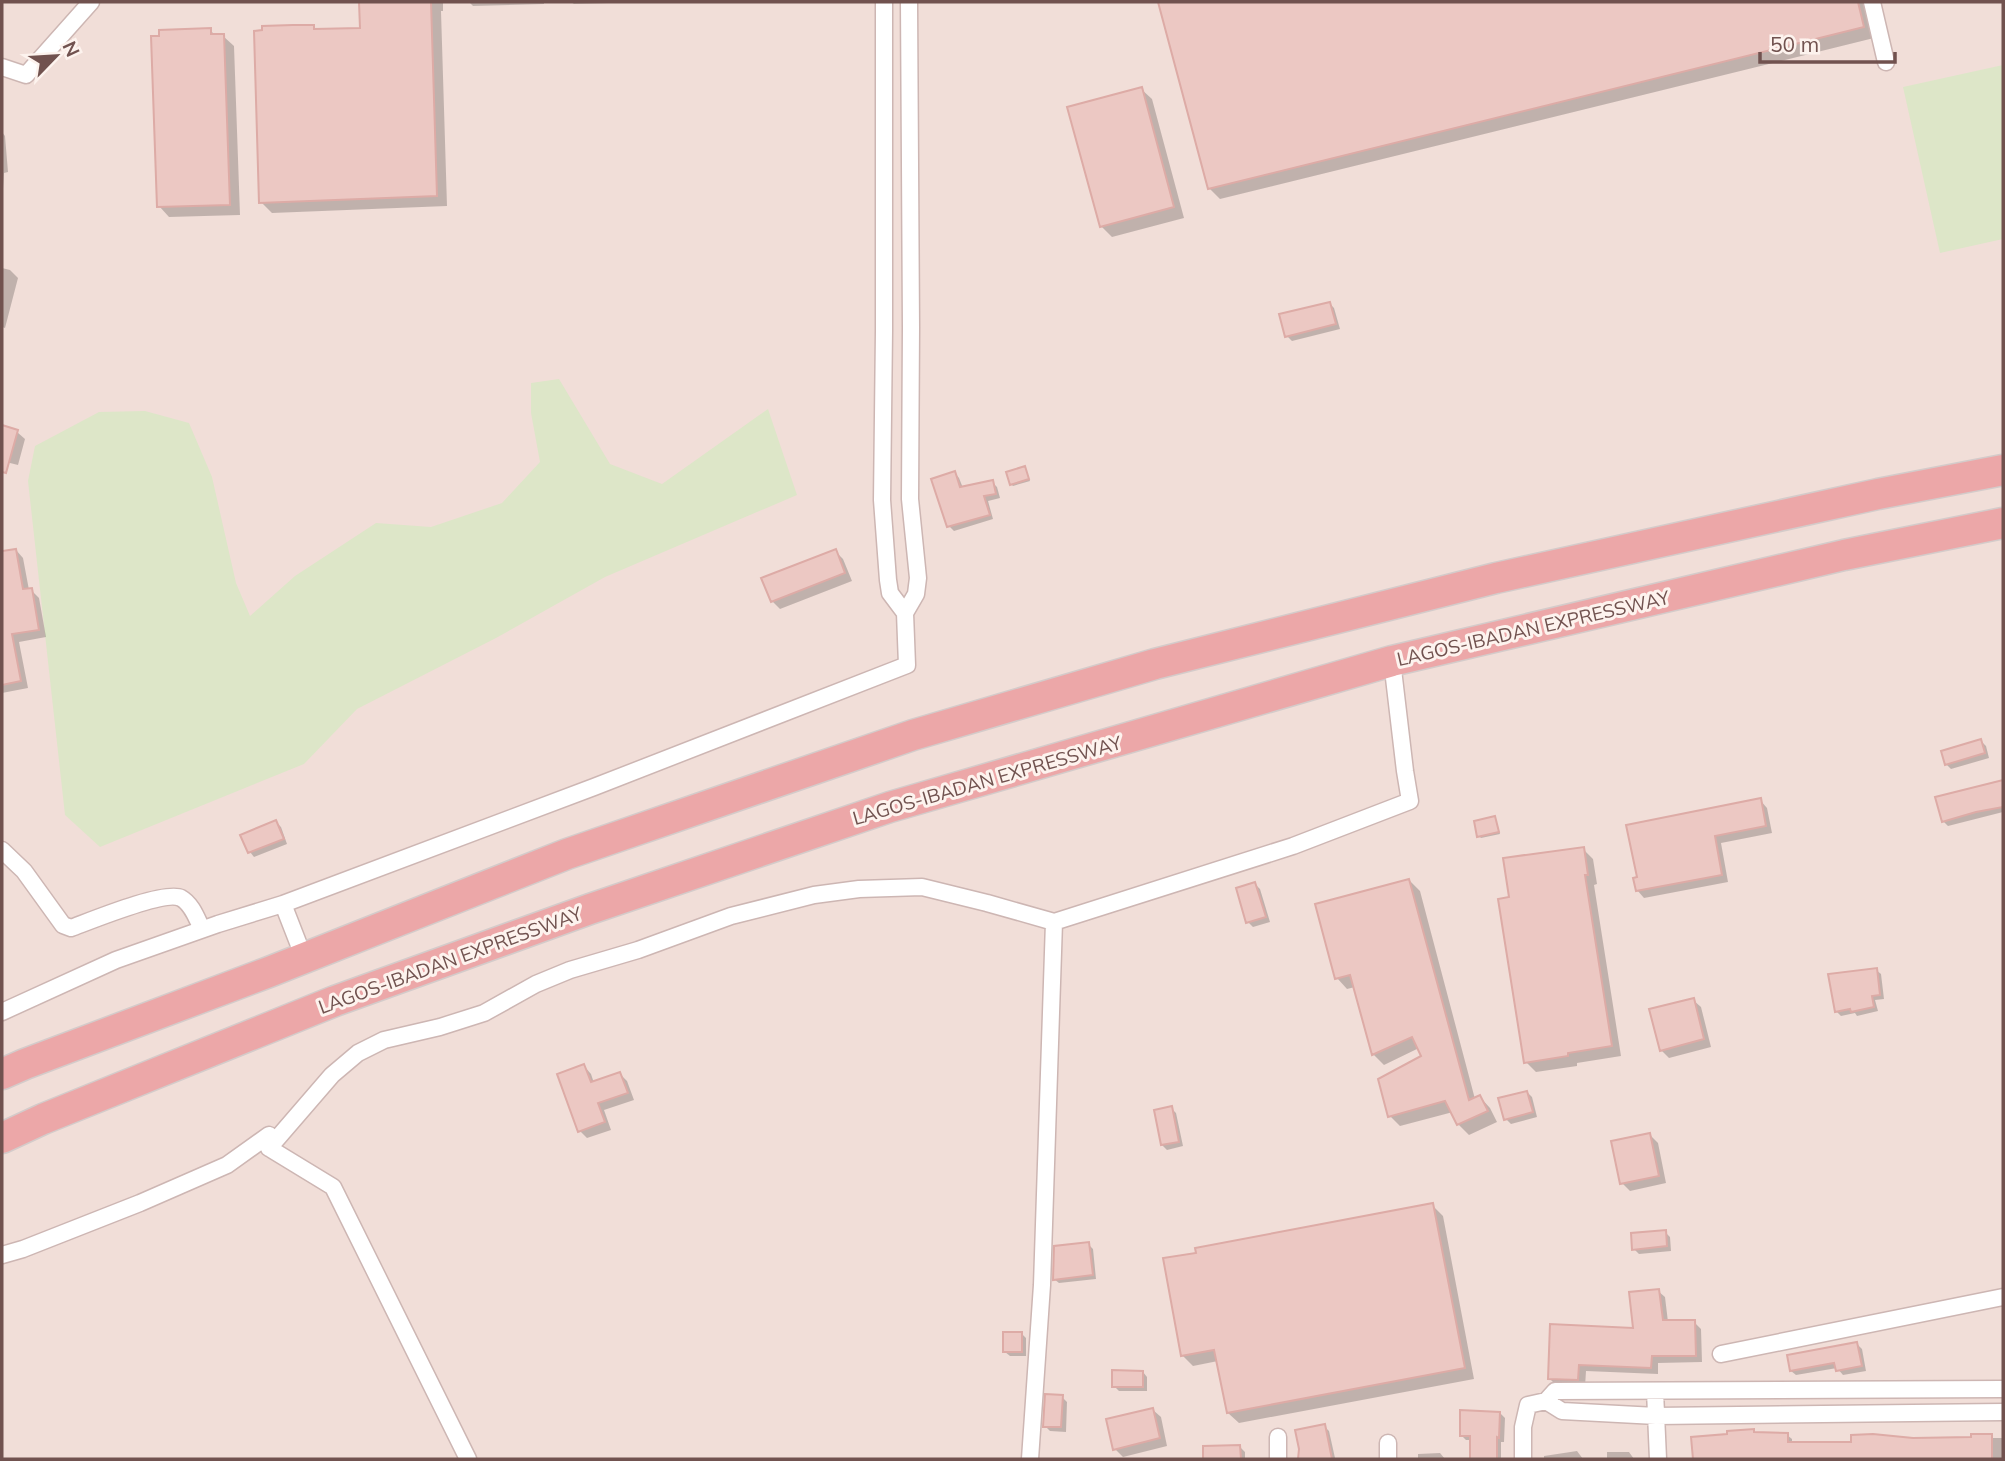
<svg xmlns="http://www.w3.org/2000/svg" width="2005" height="1461" font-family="Mulish,sans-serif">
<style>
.residential{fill:#f1ded8}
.green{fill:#dde6c8}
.shadow{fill:#0003}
.building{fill:#ecc8c3;stroke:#ddaba6;stroke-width:2}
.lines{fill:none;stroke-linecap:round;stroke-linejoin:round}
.minor-casing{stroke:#cdb6b3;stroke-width:19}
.motorway-casing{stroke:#d4cbca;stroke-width:33}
.minor{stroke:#fff;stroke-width:16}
.motorway{stroke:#eca7a8;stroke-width:30}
.labels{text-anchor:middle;stroke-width:6;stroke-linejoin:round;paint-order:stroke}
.street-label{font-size:19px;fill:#71524f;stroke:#fdf3ee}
</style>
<rect width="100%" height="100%" fill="#faeee8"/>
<path class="residential" d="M 2,2 L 2003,2 L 2003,1459 L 2,1459 Z"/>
<path class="green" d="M 2003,65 L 2003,239 L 1940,253 L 1903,87 Z
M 559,379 L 610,464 L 662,484 L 768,409 L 797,495 L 605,577 L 496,638 L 357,709 L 304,764 L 100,847 L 65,815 L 28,481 L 35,446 L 99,412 L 145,411 L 189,423 L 212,477 L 236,583 L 250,616 L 295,576 L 376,523 L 431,527 L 502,503 L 540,462 L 531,413 L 531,383 Z"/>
<path class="shadow" d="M 361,2 L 443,2 L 443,11 L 441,11 L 447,206 L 272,213 L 261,202 L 314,27 L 317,30 L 362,30 Z
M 469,2 L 544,2 L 544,4 L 473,6 Z
M 571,2 L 643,2 L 574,4 Z
M 1159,2 L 1865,2 L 1874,38 L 1220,199 L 1209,188 Z
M 210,30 L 216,36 L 223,36 L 234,46 L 240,215 L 169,217 L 159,206 Z
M 1141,89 L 1152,99 L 1184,218 L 1112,237 L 1101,226 Z
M 2,132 L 5,136 L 8,172 L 4,173 L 2,204 Z
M 2,268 L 10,270 L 18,278 L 5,328 L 2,327 Z
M 1330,304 L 1334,308 L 1340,329 L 1292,341 L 1287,336 Z
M 2,427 L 17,432 L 25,439 L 18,465 L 2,461 Z
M 1025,468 L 1030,481 L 1013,486 L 1011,484 Z
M 955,473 L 959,478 L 963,488 L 992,482 L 997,487 L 1000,498 L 988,501 L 993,519 L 954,531 L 949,526 Z
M 16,550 L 23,558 L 29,590 L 31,590 L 39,598 L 46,637 L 19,642 L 28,688 L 2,693 L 2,553 Z
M 835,551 L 843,559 L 852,581 L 780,609 L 772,601 Z
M 1981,741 L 1986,746 L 1989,758 L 1951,769 L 1946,764 Z
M 2003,782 L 2003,812 L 1948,826 L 1943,821 L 1985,785 Z
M 1760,800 L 1767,808 L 1772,833 L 1721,843 L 1728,882 L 1644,898 L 1637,890 Z
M 1495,818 L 1500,834 L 1481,838 L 1479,836 Z
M 276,822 L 281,827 L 287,844 L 254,857 L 250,852 Z
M 1583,849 L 1593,859 L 1597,884 L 1594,885 L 1621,1056 L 1577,1063 L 1577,1066 L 1536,1072 L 1526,1062 L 1511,899 Z
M 1409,880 L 1420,891 L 1475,1099 L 1480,1097 L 1490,1108 L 1497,1122 L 1469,1135 L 1458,1124 L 1453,1112 L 1400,1126 L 1390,1116 L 1424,1057 L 1419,1048 L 1384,1065 L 1373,1054 L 1355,987 L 1347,989 L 1337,978 Z
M 1255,884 L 1260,889 L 1270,922 L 1253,927 L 1248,922 Z
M 1876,970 L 1881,974 L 1884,999 L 1875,1000 L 1878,1011 L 1857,1016 L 1855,1013 L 1841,1016 L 1836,1011 Z
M 1693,1000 L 1701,1007 L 1711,1047 L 1669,1058 L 1661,1050 Z
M 584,1066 L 591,1074 L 594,1083 L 620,1074 L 627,1081 L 634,1100 L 604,1110 L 611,1130 L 587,1138 L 580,1131 Z
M 1527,1092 L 1532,1097 L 1537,1117 L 1511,1124 L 1506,1119 Z
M 1171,1108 L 1176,1113 L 1183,1146 L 1167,1150 L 1162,1145 Z
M 1650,1135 L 1658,1143 L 1666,1183 L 1630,1191 L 1622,1183 Z
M 1432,1205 L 1443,1216 L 1474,1379 L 1239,1423 L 1228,1413 L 1218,1361 L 1193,1366 L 1182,1355 Z
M 1665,1232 L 1670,1237 L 1671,1251 L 1639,1254 L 1634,1249 Z
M 1088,1244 L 1093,1249 L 1096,1279 L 1059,1283 L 1054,1279 Z
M 1658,1291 L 1665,1297 L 1668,1322 L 1694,1322 L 1701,1329 L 1702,1362 L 1658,1363 L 1658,1374 L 1586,1371 L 1585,1387 L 1556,1385 L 1549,1378 L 1635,1329 Z
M 1021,1333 L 1026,1338 L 1026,1356 L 1010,1356 L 1005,1352 Z
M 1857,1344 L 1862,1349 L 1866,1371 L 1843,1375 L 1837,1368 L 1796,1375 L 1791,1371 Z
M 1143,1372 L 1147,1377 L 1147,1391 L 1119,1391 L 1114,1386 Z
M 1062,1397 L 1067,1402 L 1066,1432 L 1050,1431 L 1045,1426 Z
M 1153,1410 L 1161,1417 L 1167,1446 L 1123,1457 L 1115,1449 Z
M 1500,1413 L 1505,1418 L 1504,1442 L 1501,1442 L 1501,1459 L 1472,1459 L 1471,1440 L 1466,1440 L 1461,1435 Z
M 1324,1426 L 1329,1431 L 1335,1458 L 1350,1459 L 1300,1459 L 1301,1449 Z
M 1753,1431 L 1757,1434 L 1787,1435 L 1792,1439 L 1792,1444 L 1853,1444 L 1913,1439 L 1973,1438 L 1991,1436 L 1993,1438 L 2003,1438 L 2003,1459 L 1695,1459 L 1693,1439 Z
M 1205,1447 L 1240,1447 L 1245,1452 L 1245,1459 L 1205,1459 Z
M 1577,1451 L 1583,1459 L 1544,1459 L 1544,1456 Z
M 1607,1452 L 1629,1452 L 1634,1459 L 1607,1459 Z
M 1440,1453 L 1445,1459 L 1418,1459 L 1418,1454 Z"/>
<path class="building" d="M 359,2 L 431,2 L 437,196 L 259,203 L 254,31 L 262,30 L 262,26 L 293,25 L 314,25 L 314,29 L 360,28 Z
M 1158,2 L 1858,2 L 1864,27 L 1208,189 Z
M 211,28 L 211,34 L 224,34 L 230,205 L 157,207 L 151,36 L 159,36 L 159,30 Z
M 1142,87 L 1174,207 L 1100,227 L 1067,107 Z
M 1330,302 L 1336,324 L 1285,337 L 1279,314 Z
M 2,425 L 18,430 L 6,473 L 2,472 Z
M 1025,466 L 1029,479 L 1010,485 L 1006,472 Z
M 955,471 L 960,487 L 993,480 L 996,494 L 984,496 L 990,515 L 947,527 L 931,479 Z
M 16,549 L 23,589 L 32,588 L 39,630 L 12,634 L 21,681 L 2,685 L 2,551 Z
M 836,549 L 845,573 L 771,602 L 761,578 Z
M 1981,739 L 1985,753 L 1945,765 L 1941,751 Z
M 2003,780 L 2003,807 L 1976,812 L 1942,822 L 1935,797 Z
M 1761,798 L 1766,826 L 1715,836 L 1722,875 L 1636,891 L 1633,878 L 1637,877 L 1626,825 Z
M 1495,816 L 1499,832 L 1477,837 L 1474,821 Z
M 276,820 L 284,839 L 248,853 L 240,835 Z
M 1584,847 L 1588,875 L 1585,875 L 1612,1046 L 1568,1053 L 1568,1056 L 1524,1063 L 1498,899 L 1509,897 L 1503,858 Z
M 1409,879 L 1469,1100 L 1480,1095 L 1488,1111 L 1457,1125 L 1445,1101 L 1388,1117 L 1378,1079 L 1421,1056 L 1412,1037 L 1372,1055 L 1350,975 L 1335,979 L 1315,904 Z
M 1255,882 L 1266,917 L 1246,923 L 1236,888 Z
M 1877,968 L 1880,995 L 1872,996 L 1874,1007 L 1851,1012 L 1850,1009 L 1835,1012 L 1828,974 Z
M 1694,998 L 1704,1039 L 1660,1051 L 1649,1009 Z
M 584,1064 L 591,1082 L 620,1072 L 628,1093 L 598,1103 L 605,1122 L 578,1132 L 557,1074 Z
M 1527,1091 L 1533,1112 L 1504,1120 L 1498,1098 Z
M 1172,1106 L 1179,1142 L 1161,1145 L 1154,1110 Z
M 1650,1133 L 1659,1176 L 1620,1184 L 1611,1141 Z
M 1433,1203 L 1465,1368 L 1227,1413 L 1214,1350 L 1181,1356 L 1163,1258 L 1196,1253 L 1195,1248 Z
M 1666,1230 L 1667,1246 L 1632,1250 L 1631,1233 Z
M 1089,1242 L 1093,1275 L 1053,1280 L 1054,1246 Z
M 1659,1289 L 1663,1320 L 1695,1320 L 1696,1356 L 1652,1356 L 1651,1368 L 1579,1365 L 1578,1380 L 1548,1379 L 1550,1324 L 1633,1328 L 1629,1292 Z
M 1003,1332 L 1022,1332 L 1022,1352 L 1003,1352 Z
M 1857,1342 L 1862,1366 L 1836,1371 L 1834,1363 L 1790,1371 L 1787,1355 Z
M 1112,1370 L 1143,1371 L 1143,1387 L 1112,1387 Z
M 1045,1394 L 1063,1395 L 1061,1427 L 1043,1427 Z
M 1153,1408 L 1160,1438 L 1113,1450 L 1106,1419 Z
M 1460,1410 L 1500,1412 L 1499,1438 L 1497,1437 L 1497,1459 L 1470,1459 L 1470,1436 L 1460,1436 Z
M 1325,1424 L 1332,1459 L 1298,1459 L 1299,1449 L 1295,1430 Z
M 1754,1429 L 1754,1432 L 1788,1433 L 1788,1442 L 1851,1442 L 1851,1435 L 1873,1434 L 1913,1438 L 1971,1437 L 1971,1434 L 1992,1434 L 1992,1459 L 1693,1459 L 1691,1437 L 1727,1434 L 1727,1431 Z
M 1240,1445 L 1241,1459 L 1203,1459 L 1203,1446 Z"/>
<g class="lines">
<defs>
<path id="minor" d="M 1872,2 L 1886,62
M 2,67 L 26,75 L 91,2
M 905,613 L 916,594 L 918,578 L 910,499 L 911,327 L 909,2
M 2,850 L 24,871 L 63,925 L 71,928 C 90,921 165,890 181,898 C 192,904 197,919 202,929
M 304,958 L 283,904 L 594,787 L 907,665 L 905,613 L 890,593 L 888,580 L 882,500 L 884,331 L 884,2
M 2,1012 L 116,960 L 218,924 L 283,904
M 269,1148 L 333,1187 L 468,1459
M 2,1255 L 23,1249 L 140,1203 L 227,1165 L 269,1135 L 269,1148 L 332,1075 L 358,1053 L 384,1040 L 440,1027 L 484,1013 L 536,984 L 570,970 L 638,950 L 731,916 L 814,895 L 859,889 L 922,887 L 987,903 L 1054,922 L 1293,846 L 1410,801 L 1405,771 L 1392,661
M 1721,1354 L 2003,1297
M 1655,1391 L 1658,1459
M 1546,1401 L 1562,1411 L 1656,1416 L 2003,1412
M 1388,1443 L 1388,1459
M 1030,1459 L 1042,1285 L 1054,922
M 1278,1459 L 1278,1437
M 1523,1459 L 1523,1427 L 1528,1405 L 1546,1401 L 1555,1391 L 2003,1389"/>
<path id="motorway" d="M 2,1074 L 25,1064 L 269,972 L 567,854 L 913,735 L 1155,664 L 1496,578 L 1878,494 L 2003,470
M 2,1138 L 43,1119 L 335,1001 L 590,909 L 890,807 L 1392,661 L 1844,555 L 2003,523"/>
</defs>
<use href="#minor" class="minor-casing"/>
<use href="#motorway" class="motorway-casing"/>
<use href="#minor" class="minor"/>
<use href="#motorway" class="motorway"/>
</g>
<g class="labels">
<g class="street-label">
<text transform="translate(1533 628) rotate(-13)" y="7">LAGOS-IBADAN EXPRESSWAY</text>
<text transform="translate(987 780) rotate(-16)" y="7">LAGOS-IBADAN EXPRESSWAY</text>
<text transform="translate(450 960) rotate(-20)" y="7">LAGOS-IBADAN EXPRESSWAY</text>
</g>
</g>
<rect width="2005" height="1461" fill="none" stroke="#71524f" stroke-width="7"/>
<g transform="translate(56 56) rotate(65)" stroke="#fdf3ee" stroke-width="5" paint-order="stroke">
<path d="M0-5L12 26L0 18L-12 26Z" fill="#71524f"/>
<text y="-10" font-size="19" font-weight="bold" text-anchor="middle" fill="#71524f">N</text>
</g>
<path d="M1760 52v10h135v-10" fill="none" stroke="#71524f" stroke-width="3.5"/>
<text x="1770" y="52" font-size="21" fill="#71524f" stroke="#fdf3ee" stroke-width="5" paint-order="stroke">50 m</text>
</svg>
